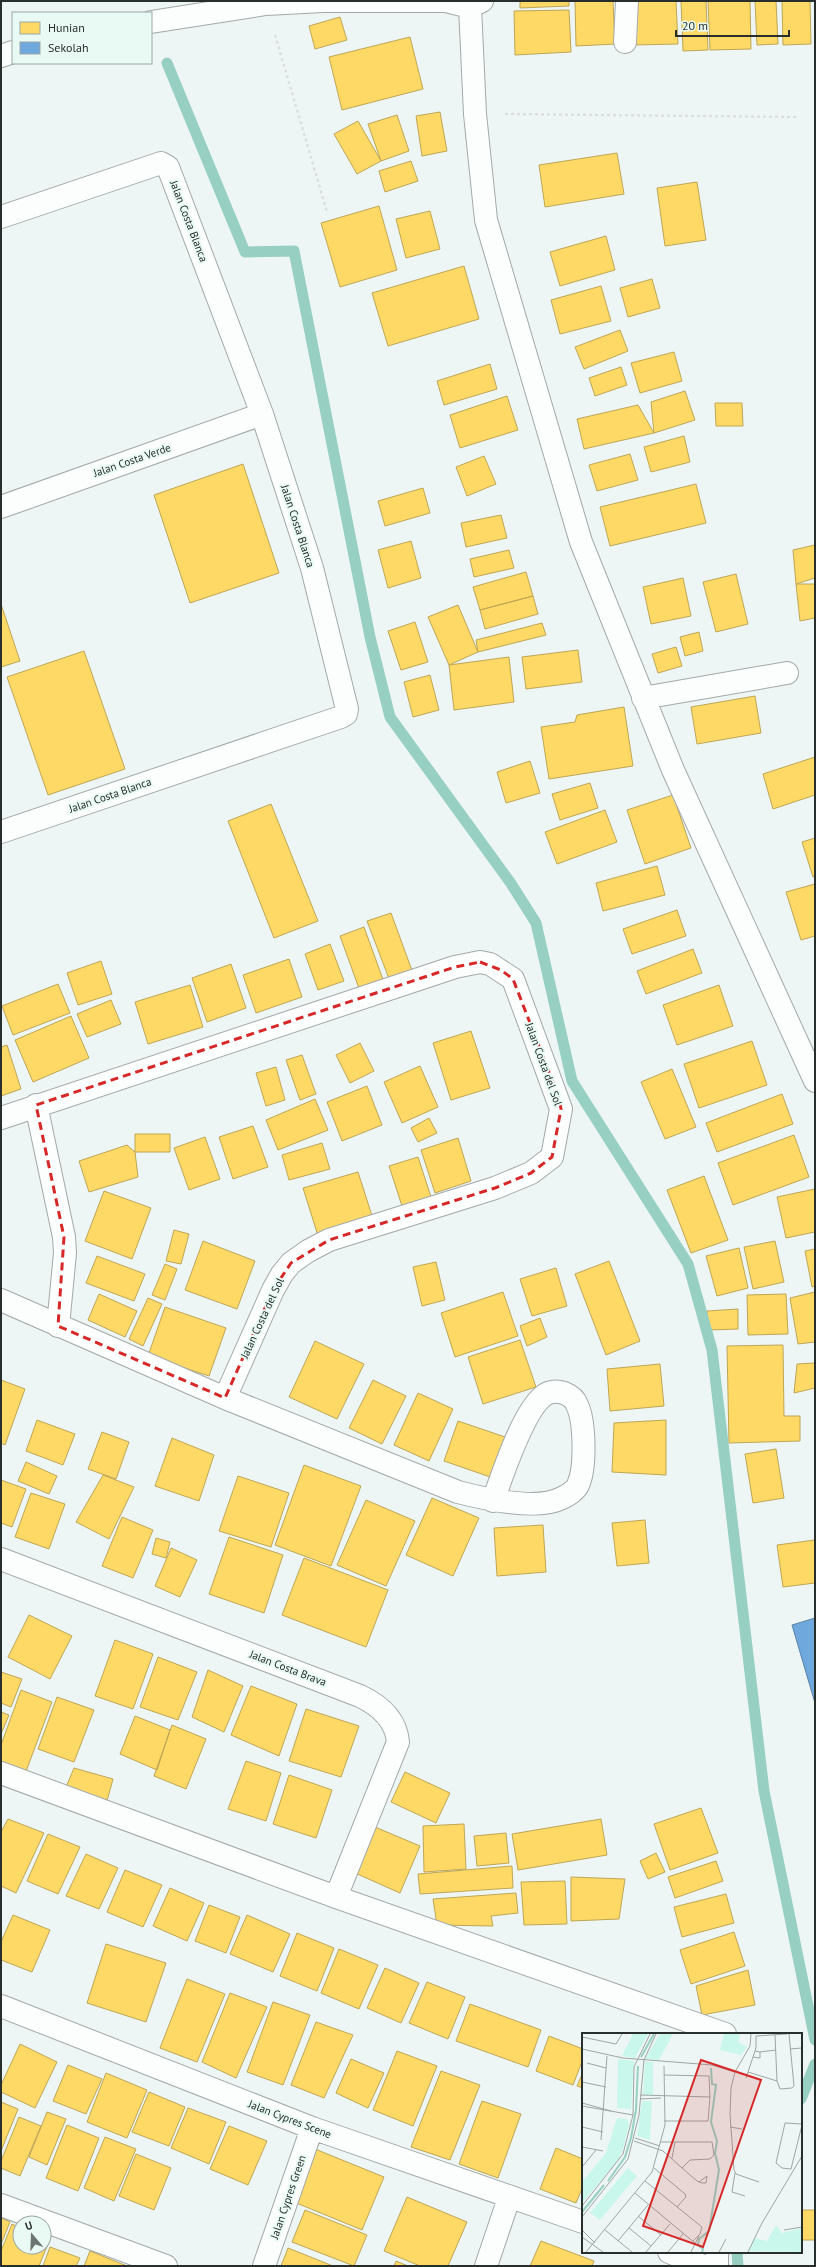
<svg xmlns="http://www.w3.org/2000/svg" width="816" height="2267" font-family="'PT Sans',sans-serif">
<style>
.homes{fill:#ffd966;stroke:#bea655}
.schools{fill:#6fa8dc;stroke:#5a83a7}
.lines{fill:none;stroke-linecap:round;stroke-linejoin:round}
.stream{stroke:#97d0c3;stroke-width:11}
.street-casing{stroke:#a3a9a8;stroke-width:24}
.path{stroke:#dddfdf;stroke-width:2.5;stroke-dasharray:3 3;stroke-linecap:butt}
.street{stroke:#fcfefd;stroke-width:22}
.marked{fill:none;stroke:#d62828;stroke-width:3;stroke-dasharray:8 5;stroke-linejoin:round}
.labels{text-anchor:middle;stroke-width:4;stroke-linejoin:round;paint-order:stroke}
.street-label{font-size:11px;fill:#282e2c;stroke:#e9faf5}
.inset-river{fill:none;stroke:#97d0c3;stroke-width:2}
.inset-road{fill:none;stroke:#9ea6a4;stroke-width:1}
.view{fill:#d62828;fill-opacity:0.15;stroke:#d62828;stroke-width:2}
.inset-edge{fill:none;stroke:#282e2c;stroke-width:2}
</style>
<rect width="100%" height="100%" fill="#edf6f4"/>
<path class="homes" d="M 520,1 L 569,1 L 569,6 L 520,8 Z
M 575,1 L 613,1 L 615,44 L 576,46 Z
M 630,1 L 676,1 L 678,44 L 632,45 Z
M 681,1 L 706,1 L 708,50 L 683,51 Z
M 708,1 L 750,1 L 751,49 L 710,50 Z
M 755,1 L 776,1 L 778,44 L 757,45 Z
M 782,1 L 810,1 L 811,44 L 783,45 Z
M 569,10 L 571,52 L 515,55 L 514,11 Z
M 340,17 L 347,40 L 315,49 L 309,26 Z
M 410,37 L 423,89 L 342,110 L 329,57 Z
M 440,112 L 447,151 L 422,156 L 416,116 Z
M 397,115 L 409,151 L 381,161 L 368,124 Z
M 358,121 L 381,161 L 357,174 L 334,134 Z
M 617,153 L 624,194 L 545,207 L 539,165 Z
M 411,161 L 418,181 L 385,192 L 379,171 Z
M 697,182 L 706,240 L 665,246 L 657,188 Z
M 379,206 L 397,270 L 340,287 L 321,223 Z
M 430,211 L 440,249 L 406,258 L 396,219 Z
M 606,236 L 615,270 L 560,286 L 550,252 Z
M 464,266 L 479,319 L 388,346 L 372,293 Z
M 652,279 L 660,308 L 628,317 L 620,288 Z
M 601,286 L 611,321 L 560,334 L 551,300 Z
M 620,330 L 628,351 L 584,369 L 575,347 Z
M 674,352 L 682,381 L 640,393 L 631,363 Z
M 490,364 L 497,389 L 444,405 L 437,381 Z
M 621,367 L 627,385 L 595,396 L 589,378 Z
M 685,391 L 695,420 L 654,433 L 651,402 Z
M 507,396 L 518,430 L 460,448 L 450,415 Z
M 715,403 L 742,403 L 743,426 L 716,426 Z
M 638,405 L 654,433 L 584,449 L 577,419 Z
M 684,436 L 690,462 L 651,472 L 644,447 Z
M 630,454 L 638,480 L 597,491 L 589,465 Z
M 484,456 L 496,484 L 467,496 L 456,467 Z
M 243,464 L 279,573 L 190,603 L 154,495 Z
M 696,484 L 706,523 L 610,546 L 600,507 Z
M 423,488 L 430,513 L 385,526 L 378,501 Z
M 501,515 L 507,538 L 466,547 L 461,523 Z
M 411,541 L 421,578 L 388,588 L 378,550 Z
M 815,545 L 815,578 L 796,584 L 793,550 Z
M 509,550 L 514,568 L 474,577 L 470,559 Z
M 526,572 L 533,596 L 480,610 L 473,587 Z
M 736,574 L 748,624 L 716,632 L 703,582 Z
M 683,578 L 691,616 L 651,624 L 643,587 Z
M 796,584 L 815,584 L 815,618 L 800,621 Z
M 533,596 L 538,614 L 485,629 L 480,610 Z
M 1,604 L 20,661 L 1,667 Z
M 458,605 L 478,652 L 449,665 L 428,617 Z
M 415,622 L 428,662 L 401,670 L 388,631 Z
M 542,623 L 546,635 L 478,652 L 476,640 Z
M 699,632 L 703,651 L 685,656 L 680,637 Z
M 676,647 L 682,666 L 658,673 L 652,654 Z
M 578,650 L 582,682 L 526,689 L 522,657 Z
M 84,651 L 125,769 L 48,795 L 7,677 Z
M 509,657 L 514,702 L 454,710 L 449,665 Z
M 430,675 L 439,710 L 413,717 L 404,682 Z
M 755,696 L 761,733 L 697,744 L 691,707 Z
M 624,707 L 633,766 L 549,779 L 541,727 L 575,722 L 577,715 Z
M 815,757 L 815,795 L 773,809 L 763,774 Z
M 530,761 L 540,793 L 506,803 L 497,772 Z
M 590,783 L 598,808 L 560,820 L 552,794 Z
M 673,795 L 691,848 L 645,864 L 627,810 Z
M 271,804 L 318,921 L 274,938 L 228,821 Z
M 605,810 L 617,842 L 557,864 L 545,832 Z
M 815,838 L 815,876 L 813,877 L 802,842 Z
M 657,866 L 665,895 L 603,911 L 596,883 Z
M 815,884 L 815,936 L 801,940 L 786,892 Z
M 677,910 L 686,936 L 632,954 L 623,929 Z
M 391,913 L 414,976 L 391,984 L 367,921 Z
M 364,927 L 385,985 L 361,994 L 340,936 Z
M 330,944 L 344,981 L 318,990 L 305,954 Z
M 693,949 L 702,973 L 646,994 L 637,971 Z
M 289,959 L 302,997 L 256,1013 L 243,975 Z
M 101,961 L 112,994 L 78,1005 L 67,973 Z
M 231,964 L 246,1008 L 207,1022 L 192,978 Z
M 58,984 L 70,1013 L 13,1035 L 2,1006 Z
M 190,985 L 203,1027 L 148,1044 L 135,1002 Z
M 719,985 L 733,1026 L 677,1045 L 663,1005 Z
M 111,1000 L 121,1024 L 87,1037 L 77,1014 Z
M 71,1016 L 89,1058 L 33,1082 L 15,1040 Z
M 471,1031 L 490,1088 L 451,1100 L 433,1043 Z
M 752,1041 L 767,1085 L 699,1108 L 684,1064 Z
M 360,1043 L 374,1071 L 350,1083 L 336,1055 Z
M 7,1045 L 21,1089 L 1,1096 L 1,1047 Z
M 302,1055 L 316,1094 L 300,1100 L 286,1060 Z
M 420,1066 L 438,1107 L 402,1123 L 384,1082 Z
M 276,1067 L 285,1100 L 266,1106 L 256,1073 Z
M 672,1069 L 696,1127 L 665,1139 L 641,1082 Z
M 367,1086 L 382,1125 L 342,1141 L 327,1102 Z
M 782,1094 L 793,1124 L 717,1152 L 706,1123 Z
M 315,1099 L 328,1130 L 278,1150 L 266,1120 Z
M 429,1118 L 437,1133 L 418,1142 L 411,1128 Z
M 253,1126 L 268,1167 L 233,1179 L 219,1137 Z
M 135,1134 L 170,1134 L 170,1152 L 135,1152 Z
M 794,1135 L 809,1177 L 733,1205 L 718,1163 Z
M 205,1137 L 220,1179 L 189,1190 L 174,1148 Z
M 458,1138 L 471,1181 L 435,1193 L 421,1150 Z
M 322,1143 L 330,1169 L 289,1180 L 282,1155 Z
M 127,1145 L 135,1152 L 138,1177 L 89,1192 L 79,1161 Z
M 418,1157 L 432,1200 L 403,1209 L 389,1166 Z
M 358,1172 L 374,1222 L 319,1239 L 303,1188 Z
M 704,1176 L 728,1240 L 691,1253 L 667,1190 Z
M 815,1189 L 815,1232 L 786,1238 L 777,1197 Z
M 104,1191 L 151,1208 L 132,1259 L 85,1241 Z
M 174,1230 L 189,1234 L 181,1264 L 166,1261 Z
M 203,1241 L 255,1261 L 237,1309 L 185,1290 Z
M 775,1241 L 784,1282 L 753,1289 L 744,1247 Z
M 739,1248 L 748,1288 L 717,1296 L 706,1256 Z
M 815,1249 L 815,1286 L 812,1287 L 805,1251 Z
M 97,1256 L 145,1274 L 134,1301 L 86,1283 Z
M 609,1261 L 640,1341 L 606,1355 L 575,1274 Z
M 436,1262 L 445,1300 L 422,1306 L 413,1267 Z
M 165,1264 L 177,1269 L 165,1300 L 152,1295 Z
M 556,1268 L 567,1306 L 532,1316 L 520,1279 Z
M 503,1292 L 518,1336 L 455,1357 L 441,1313 Z
M 815,1292 L 815,1342 L 798,1344 L 790,1298 Z
M 99,1294 L 137,1311 L 125,1337 L 88,1320 Z
M 786,1294 L 788,1334 L 748,1335 L 747,1295 Z
M 148,1298 L 162,1304 L 143,1346 L 129,1339 Z
M 165,1307 L 226,1328 L 209,1376 L 148,1356 Z
M 738,1309 L 738,1329 L 708,1330 L 707,1311 Z
M 540,1318 L 547,1337 L 527,1346 L 520,1326 Z
M 520,1340 L 536,1387 L 483,1404 L 468,1357 Z
M 315,1341 L 364,1364 L 337,1419 L 289,1397 Z
M 783,1345 L 784,1416 L 800,1416 L 800,1441 L 729,1443 L 727,1346 Z
M 815,1363 L 815,1388 L 794,1393 L 797,1364 Z
M 660,1364 L 664,1406 L 610,1411 L 607,1369 Z
M 1,1380 L 25,1389 L 5,1445 L 1,1443 Z
M 373,1380 L 406,1396 L 382,1444 L 349,1428 Z
M 418,1393 L 453,1409 L 429,1461 L 394,1445 Z
M 37,1420 L 75,1434 L 63,1465 L 26,1451 Z
M 666,1420 L 666,1475 L 612,1472 L 614,1423 Z
M 458,1421 L 511,1439 L 496,1479 L 444,1461 Z
M 102,1432 L 129,1442 L 116,1479 L 88,1469 Z
M 172,1438 L 214,1455 L 199,1501 L 155,1486 Z
M 776,1449 L 784,1498 L 753,1503 L 745,1454 Z
M 26,1462 L 57,1476 L 49,1494 L 18,1481 Z
M 304,1465 L 361,1486 L 331,1566 L 275,1545 Z
M 103,1475 L 134,1487 L 109,1539 L 76,1522 Z
M 238,1476 L 289,1493 L 271,1547 L 219,1531 Z
M 1,1480 L 26,1489 L 12,1527 L 1,1523 Z
M 31,1493 L 65,1504 L 49,1549 L 15,1537 Z
M 432,1498 L 479,1518 L 453,1576 L 406,1555 Z
M 366,1500 L 415,1521 L 386,1586 L 337,1565 Z
M 122,1517 L 153,1530 L 133,1578 L 102,1566 Z
M 645,1520 L 649,1563 L 617,1566 L 612,1523 Z
M 543,1525 L 546,1572 L 497,1576 L 494,1528 Z
M 229,1537 L 283,1555 L 264,1613 L 209,1594 Z
M 156,1538 L 170,1542 L 166,1558 L 152,1554 Z
M 815,1540 L 815,1583 L 783,1587 L 777,1545 Z
M 171,1548 L 197,1560 L 180,1597 L 155,1586 Z
M 304,1558 L 388,1590 L 366,1647 L 282,1615 Z
M 29,1615 L 72,1636 L 50,1679 L 8,1657 Z
M 115,1640 L 153,1654 L 133,1709 L 95,1696 Z
M 158,1657 L 197,1672 L 178,1720 L 140,1707 Z
M 208,1670 L 243,1686 L 224,1732 L 192,1717 Z
M 1,1672 L 22,1679 L 11,1707 L 1,1703 Z
M 251,1686 L 297,1704 L 279,1756 L 231,1735 Z
M 21,1690 L 52,1702 L 25,1774 L 1,1766 L 1,1745 Z
M 57,1697 L 94,1710 L 74,1762 L 38,1749 Z
M 306,1709 L 359,1726 L 341,1777 L 289,1761 Z
M 1,1712 L 9,1715 L 1,1734 Z
M 135,1716 L 170,1730 L 157,1770 L 120,1754 Z
M 172,1725 L 206,1739 L 186,1789 L 154,1776 Z
M 246,1761 L 281,1773 L 266,1821 L 228,1809 Z
M 74,1768 L 113,1779 L 105,1808 L 64,1792 Z
M 405,1772 L 450,1793 L 436,1823 L 391,1802 Z
M 289,1775 L 332,1790 L 316,1838 L 273,1824 Z
M 701,1808 L 718,1853 L 670,1870 L 654,1824 Z
M 8,1819 L 44,1833 L 16,1893 L 1,1886 L 1,1832 Z
M 601,1819 L 607,1855 L 518,1870 L 512,1834 Z
M 464,1824 L 466,1869 L 424,1872 L 423,1826 Z
M 375,1827 L 420,1846 L 400,1893 L 355,1873 Z
M 506,1833 L 509,1863 L 477,1866 L 474,1836 Z
M 48,1834 L 80,1847 L 58,1894 L 27,1881 Z
M 656,1853 L 665,1872 L 648,1879 L 640,1861 Z
M 86,1854 L 118,1868 L 99,1909 L 66,1896 Z
M 716,1861 L 723,1881 L 675,1898 L 668,1877 Z
M 512,1866 L 513,1888 L 420,1894 L 418,1874 Z
M 125,1870 L 162,1885 L 143,1927 L 107,1912 Z
M 571,1877 L 625,1879 L 619,1919 L 571,1921 Z
M 565,1881 L 567,1924 L 524,1925 L 521,1882 Z
M 170,1888 L 204,1903 L 187,1941 L 153,1926 Z
M 516,1893 L 518,1913 L 491,1916 L 493,1926 L 437,1925 L 433,1899 Z
M 726,1894 L 734,1923 L 682,1937 L 674,1907 Z
M 209,1905 L 240,1917 L 226,1953 L 195,1941 Z
M 13,1915 L 50,1930 L 32,1972 L 1,1960 L 1,1942 Z
M 247,1915 L 290,1934 L 273,1972 L 230,1954 Z
M 734,1932 L 745,1966 L 691,1984 L 680,1950 Z
M 297,1933 L 334,1948 L 317,1991 L 280,1976 Z
M 106,1944 L 166,1963 L 146,2022 L 87,2003 Z
M 339,1949 L 378,1965 L 359,2009 L 321,1993 Z
M 385,1968 L 419,1983 L 401,2023 L 367,2008 Z
M 748,1970 L 755,2005 L 702,2015 L 696,1986 Z
M 187,1979 L 225,1994 L 197,2062 L 160,2048 Z
M 427,1982 L 465,1997 L 448,2039 L 409,2023 Z
M 230,1993 L 267,2007 L 236,2078 L 202,2062 Z
M 273,2002 L 310,2015 L 283,2085 L 247,2072 Z
M 470,2004 L 541,2030 L 528,2067 L 456,2041 Z
M 316,2022 L 353,2035 L 324,2098 L 291,2085 Z
M 549,2036 L 583,2049 L 583,2059 L 573,2085 L 536,2071 Z
M 20,2044 L 57,2062 L 35,2108 L 1,2092 L 1,2085 Z
M 397,2051 L 437,2066 L 413,2126 L 373,2110 Z
M 351,2059 L 384,2073 L 368,2108 L 336,2093 Z
M 68,2065 L 102,2079 L 86,2114 L 53,2101 Z
M 441,2071 L 480,2085 L 450,2160 L 411,2147 Z
M 583,2072 L 583,2088 L 577,2086 Z
M 106,2073 L 147,2090 L 127,2138 L 87,2122 Z
M 149,2092 L 185,2107 L 169,2146 L 132,2132 Z
M 482,2101 L 521,2114 L 498,2178 L 459,2164 Z
M 1,2102 L 18,2109 L 1,2151 Z
M 188,2108 L 226,2122 L 209,2164 L 171,2148 Z
M 47,2112 L 66,2119 L 47,2165 L 29,2157 Z
M 19,2117 L 41,2126 L 20,2176 L 1,2168 L 1,2161 Z
M 67,2125 L 99,2138 L 78,2191 L 46,2178 Z
M 229,2126 L 267,2141 L 248,2185 L 210,2169 Z
M 105,2137 L 136,2149 L 114,2201 L 84,2188 Z
M 556,2148 L 583,2159 L 583,2186 L 576,2203 L 540,2189 Z
M 315,2149 L 384,2177 L 362,2230 L 294,2202 Z
M 136,2154 L 171,2168 L 154,2210 L 119,2196 Z
M 407,2197 L 467,2222 L 448,2266 L 420,2266 L 384,2251 Z
M 305,2210 L 367,2235 L 354,2266 L 292,2242 Z
M 801,2210 L 815,2210 L 815,2240 L 801,2240 Z
M 1,2218 L 10,2222 L 1,2244 Z
M 12,2224 L 20,2228 L 20,2247 L 44,2247 L 44,2237 L 50,2239 L 39,2266 L 1,2266 L 1,2251 Z
M 541,2241 L 594,2261 L 592,2266 L 530,2266 Z
M 50,2247 L 80,2258 L 76,2266 L 43,2266 Z
M 288,2248 L 333,2266 L 281,2266 Z
M 90,2251 L 127,2266 L 84,2266 Z
M 396,2261 L 408,2266 L 394,2266 Z"/>
<path class="schools" d="M 815,1618 L 815,1703 L 792,1625 Z"/>
<g class="lines">
<path class="stream" d="M 167,63 L 245,252 L 294,251 L 370,637 L 390,717 L 510,882 L 536,923 L 572,1081 L 688,1264 L 712,1350 L 764,1791 L 815,2040
M 801,2099 L 815,2064
M 737,2252 L 738,2266"/>
<defs>
<path id="street" d="M 470,7 L 475,114 L 486,220 L 581,542 L 673,770 L 815,1081
M 151,22 L 266,4 L 323,1 L 446,1 L 470,7 L 482,1
M 625,42 L 627,1
M 1,56 L 13,52
M 1,217 L 161,163 L 168,167 L 262,414 L 312,568 L 347,709 L 346,714 L 341,717 L 1,832
M 1,507 L 262,414
M 643,698 L 787,673
M 36,1105 L 64,1237 L 65,1253 L 58,1326
M 1,1118 L 455,967 L 480,962 L 490,964 L 513,979 L 561,1109 L 552,1157 L 531,1173 L 495,1188 L 329,1240 L 308,1251 L 291,1263 L 282,1274 L 273,1290 L 225,1398 L 1,1300
M 225,1398 L 458,1492 C 485,1499 537,1511 562,1498 C 567,1496 576,1490 578,1485 C 586,1468 585,1421 577,1405 C 575,1399 569,1395 564,1393 C 558,1391 552,1391 546,1394 C 524,1407 502,1476 493,1501
M 1,1559 L 360,1696 C 379,1705 396,1719 398,1742 L 336,1897
M 1,1773 L 336,1897 L 725,2034
M 1,2006 L 312,2128 L 583,2222
M 1,2205 L 166,2266
M 669,2252 L 703,2266
M 264,2266 L 312,2128
M 486,2266 L 509,2198
M 717,2266 L 717,2252"/>
</defs>
<use href="#street" class="street-casing"/>
<path class="path" d="M 275,35 L 327,212
M 505,114 L 796,117"/>
<use href="#street" class="street"/>
</g>
<path class="marked" d="M 480,962 L 501,970 L 513,979 L 559,1098 L 561,1109 L 552,1157 L 531,1173 L 495,1188 L 329,1240 L 291,1263 L 273,1290 L 225,1398 L 58,1326 L 64,1237 L 36,1105 L 455,967 Z"/>
<g class="labels">
<g class="street-label">
<text transform="translate(189 221) rotate(69)" y="4">Jalan Costa Blanca</text>
<text transform="translate(132 460) rotate(-19)" y="4">Jalan Costa Verde</text>
<text transform="translate(298 526) rotate(72)" y="4">Jalan Costa Blanca</text>
<text transform="translate(110 795) rotate(-19)" y="4">Jalan Costa Blanca</text>
<text transform="translate(544 1064) rotate(70)" y="4">Jalan Costa del Sol</text>
<text transform="translate(262 1318) rotate(-65)" y="4">Jalan Costa del Sol</text>
<text transform="translate(288 1668) rotate(21)" y="4">Jalan Costa Brava</text>
<text transform="translate(290 2119) rotate(21)" y="4">Jalan Cypres Scene</text>
<text transform="translate(288 2197) rotate(-71)" y="4">Jalan Cypres Green</text>
</g>
</g>
<g transform="translate(582 2033)">
<rect width="220" height="220" fill="#edf6f4"/>
<path d="M 51,1 L 66,1 L 53,25 L 40,23 ZM 78,1 L 91,1 L 77,27 L 63,26 ZM 142,1 L 158,1 L 156,9 L 165,14 L 159,22 L 138,17 ZM 36,26 L 52,28 L 49,76 L 35,75 ZM 63,29 L 71,29 L 71,62 L 61,62 ZM 60,68 L 70,68 L 68,107 L 55,103 ZM 35,85 L 45,86 L 47,91 L 42,113 L 37,126 L 0,170 L 0,149 L 24,120 ZM 46,135 L 55,143 L 18,187 L 8,180 ZM 194,192 L 200,200 L 220,195 L 220,219 L 167,218 L 172,205 L 185,208 Z" fill="#c9f7ec"/>
<path class="inset-river" d="M 59,24 L 72,1M 26,148 L 43,124 L 49,105 L 54,77 L 56,33M 0,179 L 22,152M 120,219 L 121,216 L 116,212 L 117,206 L 127,198 L 137,137 L 133,120 L 135,108 L 129,89 L 134,52 L 130,51 L 129,35"/>
<path class="inset-road" d="M 193,2 L 195,48 L 198,56 L 210,55 L 212,53 L 207,1M 0,4 L 34,11 L 40,1M 0,16 L 41,25 L 130,32 L 153,39 L 168,13 L 169,1M 208,16 L 220,15M 178,19 L 194,17M 171,24 L 178,25 L 178,19 L 173,18M 5,30 L 24,35M 153,39 L 149,55 L 148,81 L 152,137 L 154,141 L 177,149M 166,39 L 195,48M 82,42 L 127,43 L 128,64 L 126,88 L 82,88M 164,45 L 174,15 L 174,3 L 205,1M 0,49 L 24,54M 58,62 L 128,64M 58,66 L 79,65M 0,70 L 29,78M 0,73 L 51,82M 220,91 L 203,90 L 194,130 L 200,135 L 209,136 L 220,92M 0,94 L 21,99M 148,94 L 160,96M 53,105 L 78,113M 19,107 L 25,23M 52,108 L 81,118 L 100,135 L 108,127 L 128,126 L 132,122 L 130,109 L 79,109M 0,114 L 21,118M 90,125 L 93,109M 0,134 L 14,117M 72,135 L 103,161 L 104,164 L 95,174M 100,135 L 115,148 L 117,149 L 120,150 L 124,150 L 125,143 L 117,149M 153,140 L 150,159 L 163,163M 63,148 L 120,194 L 118,201 L 111,208M 53,160 L 114,211M 0,173 L 41,121 L 51,82 L 52,34 L 68,1M 56,183 L 79,202M 0,184 L 46,126 L 57,82 L 62,27 L 74,1M 47,195 L 69,213M 0,197 L 13,210M 23,197 L 50,219M 202,197 L 220,194M 0,204 L 21,219M 36,208 L 66,172M 4,219 L 70,139 L 83,92 L 82,33M 64,219 L 88,191M 86,219 L 101,201M 109,219 L 117,203M 137,219 L 144,206M 166,219 L 180,190 L 220,123"/>
<path class="view" d="M 119,27 L 179,47 L 121,214 L 61,193 Z"/>
<rect width="220" height="220" class="inset-edge"/>
</g>
<rect width="816" height="2267" fill="none" stroke="#282e2c" stroke-width="4"/>
<rect x="12" y="12" width="140" height="52" fill="#e9faf5" stroke="#9ca8a5"/>
<rect x="20" y="22" width="20" height="12" fill="#ffd966" stroke="#9ca8a5"/>
<text x="48" y="32" font-size="12" fill="#282e2c">Hunian</text>
<rect x="20" y="42" width="20" height="12" fill="#6fa8dc" stroke="#9ca8a5"/>
<text x="48" y="52" font-size="12" fill="#282e2c">Sekolah</text>
<g transform="translate(32 2235) rotate(341)"><circle r="19" fill="#e9faf5" stroke="#9ca8a5"/>
<path d="M0-3L7 15L0 10L-7 15Z" fill="#6d7472"/>
<text y="-6" font-size="11" font-weight="bold" text-anchor="middle" fill="#282e2c">U</text>
</g>
<path d="M676 30v6h113v-6" fill="none" stroke="#282e2c" stroke-width="2"/>
<text x="682" y="30" font-size="12" fill="#282e2c" stroke="#e9faf5" stroke-width="3" paint-order="stroke">20 m</text>
</svg>
